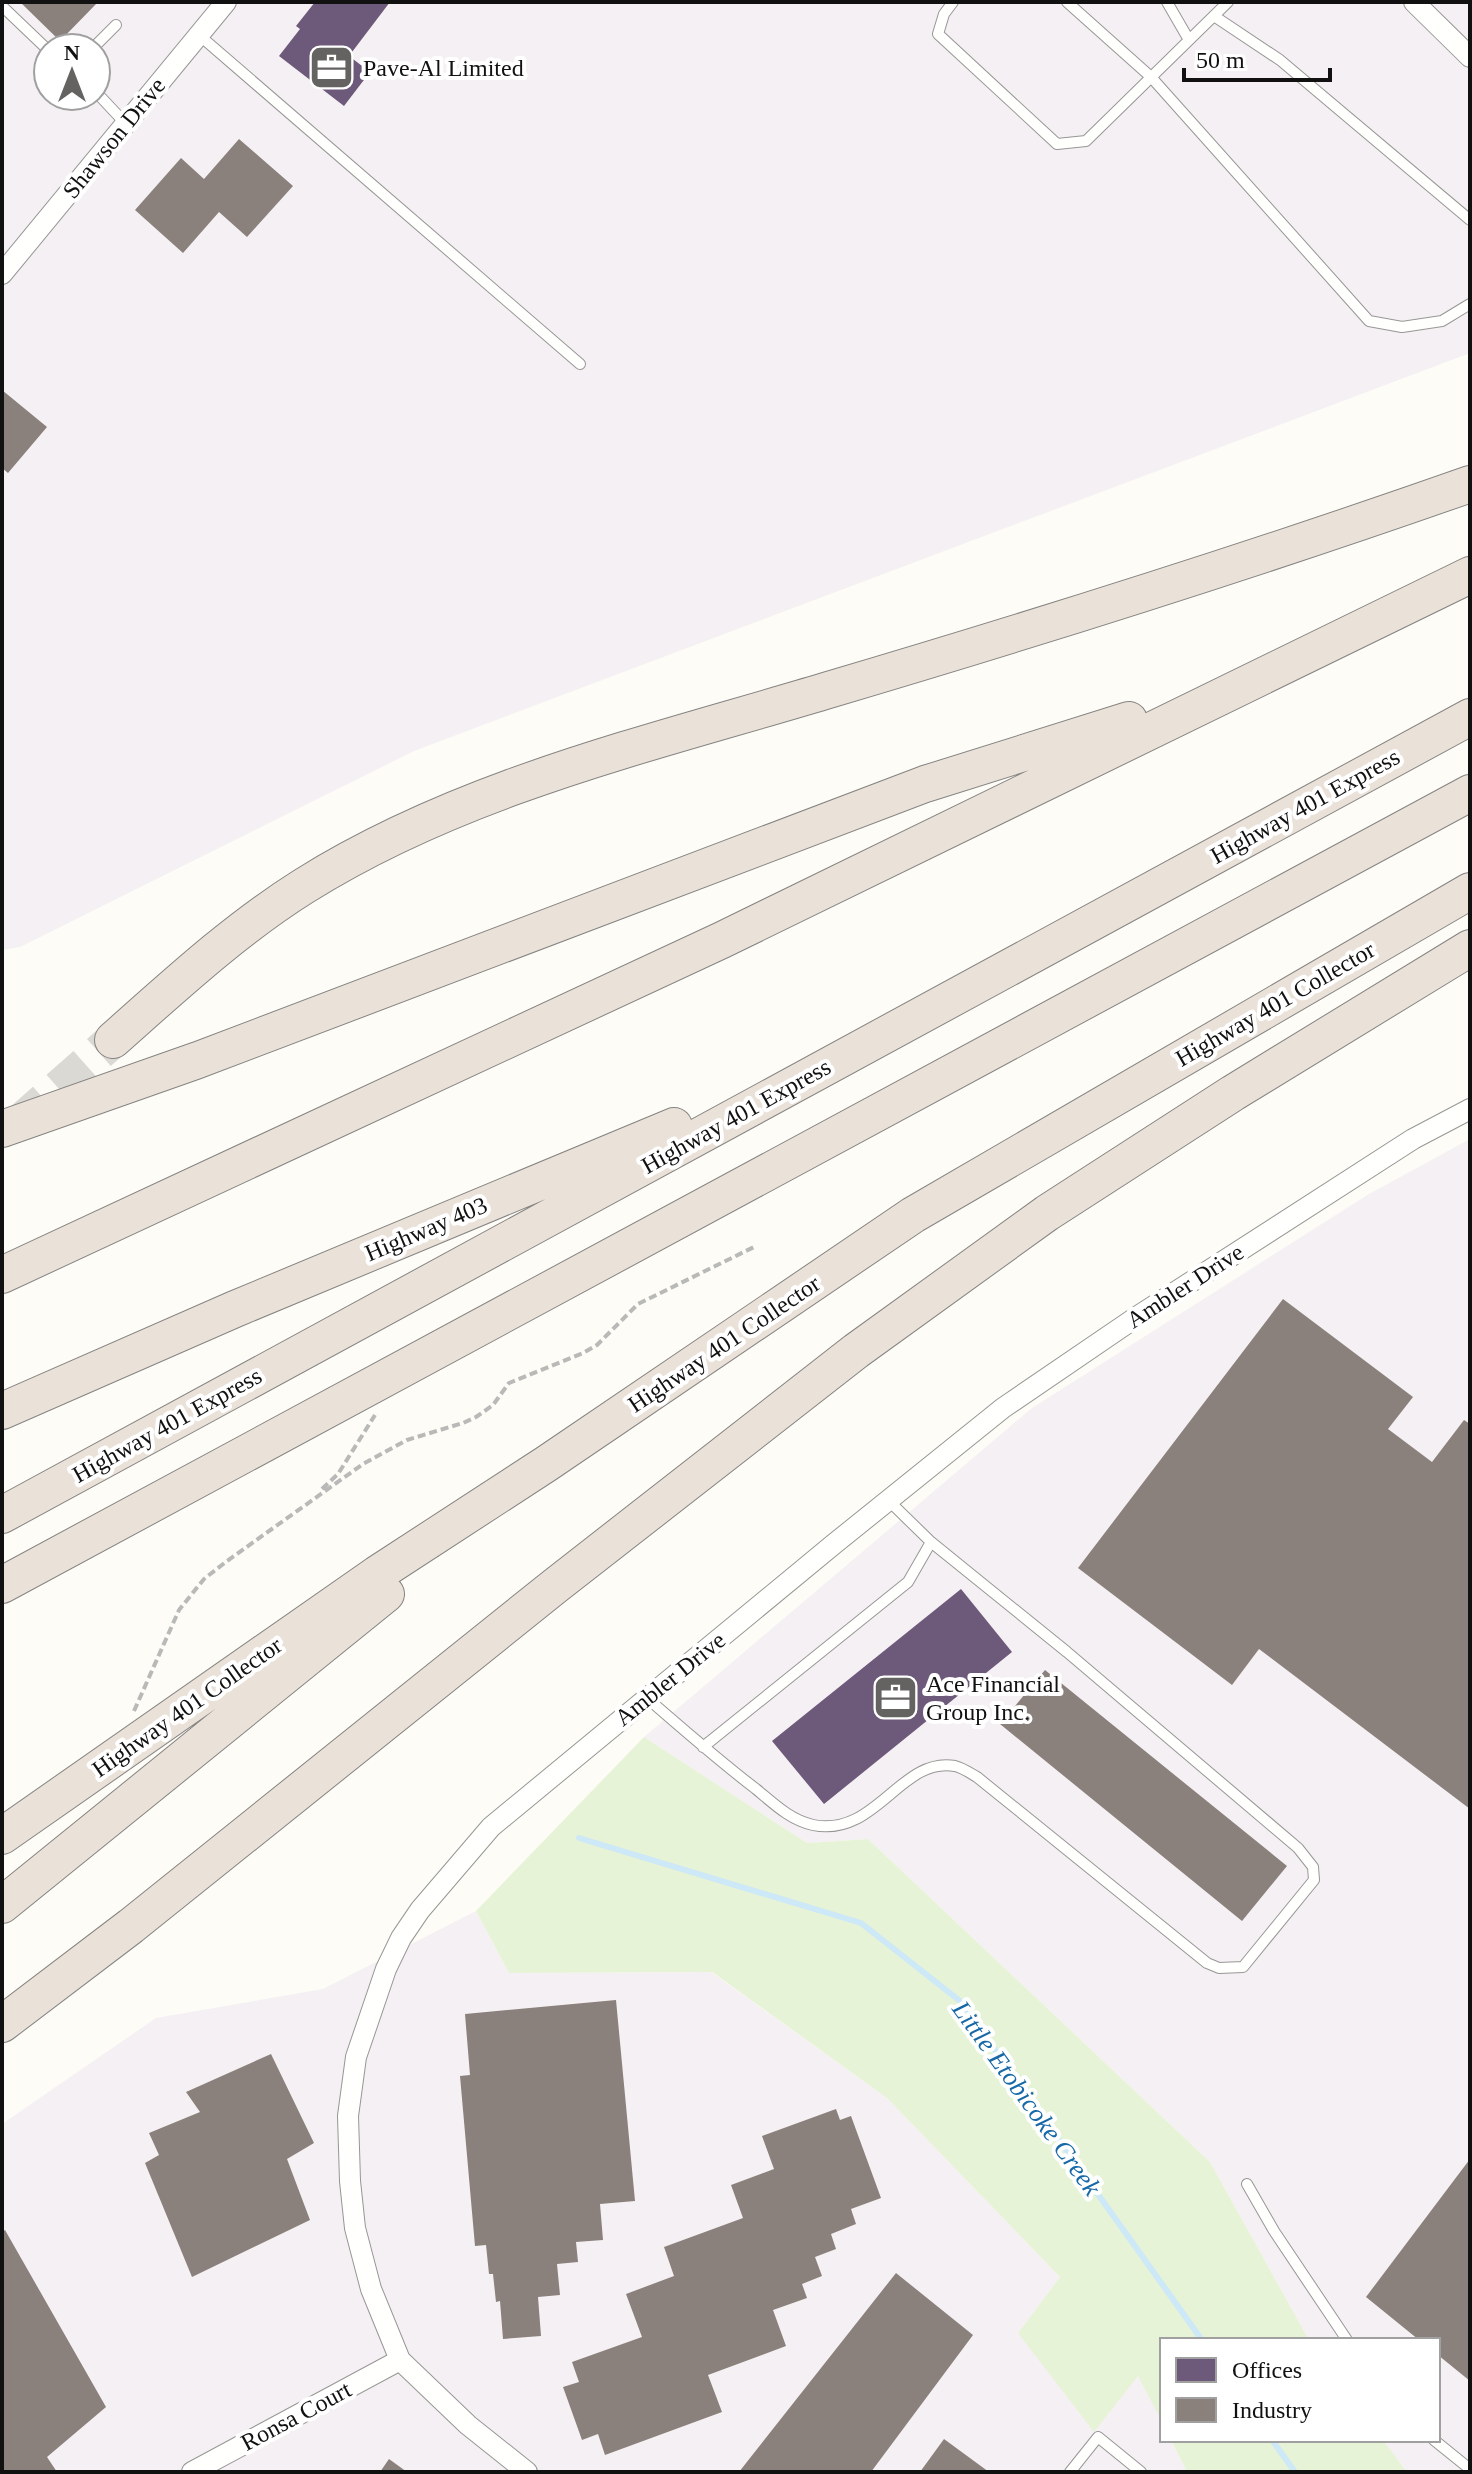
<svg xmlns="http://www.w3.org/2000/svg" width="1472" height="2474" font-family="'Times New Roman',serif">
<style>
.industrial{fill:#f5f0f3;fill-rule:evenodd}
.green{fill:#e7f3d7}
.offices{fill:#6d597a}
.industry{fill:#8a817c}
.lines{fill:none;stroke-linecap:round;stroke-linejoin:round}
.stream{stroke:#cde8f7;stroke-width:6}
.motorway-tunnel{stroke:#dad9d4;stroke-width:36;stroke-dasharray:36 18;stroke-linecap:butt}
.service-casing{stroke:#979795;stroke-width:12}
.minor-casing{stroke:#979795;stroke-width:22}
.motorway-casing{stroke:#858482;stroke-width:38}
.path{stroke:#b9b9b8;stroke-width:4;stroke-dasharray:8 4;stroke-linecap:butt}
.service{stroke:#fffffe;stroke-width:10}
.minor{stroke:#fffffe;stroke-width:20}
.motorway{stroke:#eae1d8;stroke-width:36}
.labels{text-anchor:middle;stroke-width:8;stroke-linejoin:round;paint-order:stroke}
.poi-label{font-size:24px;fill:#111;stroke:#fff;text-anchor:start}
.street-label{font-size:24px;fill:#111;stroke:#fff}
.water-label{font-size:26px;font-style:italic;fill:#1768a6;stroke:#fff}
</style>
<rect width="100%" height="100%" fill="#fdfcf7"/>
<path class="industrial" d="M 2,2 L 1470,2 L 1470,353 L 414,751 L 20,947 L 2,950 ZM 48,48 L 96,48 L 96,96 L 48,96 Z
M 1470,1139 L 1470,2472 L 1407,2472 L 1383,2440 L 1438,2440 L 1438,2340 L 1309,2340 L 1210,2162 L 868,1839 L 807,1843 L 644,1737 L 1032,1408 L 1369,1194 Z
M 476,1911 L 509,1973 L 711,1972 L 887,2098 L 1060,2277 L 1018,2333 L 1139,2376 L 1162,2422 L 1162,2440 L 1171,2440 L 1187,2472 L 2,2472 L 2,2124 L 156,2018 L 323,1989 Z"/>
<path class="green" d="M 644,1737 L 807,1843 L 868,1839 L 1210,2162 L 1309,2340 L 1162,2340 L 1162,2422 L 1138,2376 L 1094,2432 L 1018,2333 L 1060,2277 L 887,2098 L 712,1972 L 509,1973 L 476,1911 Z
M 1171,2440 L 1383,2440 L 1407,2472 L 1187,2472 Z"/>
<path class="offices" d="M 315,2 L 390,2 L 349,56 L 370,72 L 344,106 L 279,56 L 300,29 L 296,26 Z
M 961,1589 L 1012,1652 L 824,1804 L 772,1741 Z"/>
<path class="industry" d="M 20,2 L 98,2 L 60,41 Z
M 239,139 L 293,186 L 247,237 L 219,212 L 183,253 L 135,210 L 181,158 L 204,179 Z
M 2,390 L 47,427 L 8,473 L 2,468 Z
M 1283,1299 L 1413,1397 L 1388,1429 L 1432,1462 L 1464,1420 L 1470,1424 L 1470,1809 L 1259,1649 L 1232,1685 L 1078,1568 Z
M 1045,1670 L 1287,1866 L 1242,1921 L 1000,1724 Z
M 616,2000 L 635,2201 L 600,2204 L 603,2240 L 576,2242 L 578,2262 L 557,2264 L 560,2295 L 538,2297 L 541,2336 L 503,2339 L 500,2301 L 496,2302 L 493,2274 L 489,2274 L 486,2245 L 475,2246 L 460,2076 L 470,2075 L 465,2014 Z
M 271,2054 L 314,2143 L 287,2159 L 310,2220 L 192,2277 L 145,2163 L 159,2155 L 149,2133 L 200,2112 L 186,2092 Z
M 836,2109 L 840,2120 L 851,2116 L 881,2198 L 851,2209 L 856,2224 L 831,2234 L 836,2249 L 815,2257 L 822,2276 L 802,2284 L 807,2298 L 773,2310 L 786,2346 L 708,2375 L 722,2412 L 605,2455 L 598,2434 L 582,2440 L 563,2387 L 579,2382 L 572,2362 L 642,2337 L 626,2294 L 674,2276 L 664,2247 L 743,2218 L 731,2185 L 774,2169 L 762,2136 Z
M 1470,2159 L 1470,2381 L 1438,2355 L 1438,2340 L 1419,2340 L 1366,2297 Z
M 5,2230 L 106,2407 L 47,2457 L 57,2472 L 2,2472 L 2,2232 Z
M 896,2273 L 973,2335 L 871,2472 L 739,2472 Z
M 944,2439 L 989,2472 L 920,2472 Z
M 389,2459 L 407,2472 L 380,2472 Z"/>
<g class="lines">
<path class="stream" d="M 579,1838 L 861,1923 L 960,2001 L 1202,2340
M 1272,2440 L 1295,2472"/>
<path class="motorway-tunnel" d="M 18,1124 L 113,1040"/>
<defs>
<path id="service" d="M 953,2 L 944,14 L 938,34 L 1057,144 L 1086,141 L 1228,2
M 1067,2 L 1151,77 L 1369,321 L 1402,327 L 1442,321 L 1470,304
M 1167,2 L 1189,40
M 2,6 L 48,50
M 1214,16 L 1280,60 L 1470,220
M 199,35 L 580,364
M 93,48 L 116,25
M 96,92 L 126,124
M 647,1698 C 683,1729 718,1760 756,1789 C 773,1803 790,1820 813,1825 C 876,1838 901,1756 955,1766 C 963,1768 970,1773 977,1777 L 1207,1963 L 1219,1968 L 1243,1967 L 1314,1880 L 1313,1867 L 1298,1848 L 1067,1652 L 931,1542 L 888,1500
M 703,1747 L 908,1582 L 931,1542
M 1247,2184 L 1274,2231 L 1347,2340
M 1434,2440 L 1470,2469
M 1070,2472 L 1098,2437 L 1141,2472"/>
<path id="minor" d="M 1414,2 L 1470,57
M 2,274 L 226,2
M 192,2472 L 400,2360
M 527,2472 L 468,2425 L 400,2360 L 371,2289 L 355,2228 L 350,2181 L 348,2116 L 356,2057 L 386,1969 L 401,1938 L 420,1910 L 491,1827 L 834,1544 L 1003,1408 L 1132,1320 L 1413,1139 L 1470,1109"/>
<path id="motorway" d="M 113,1040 C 174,986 234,930 304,886 C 462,787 649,744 825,691 C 1041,627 1257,559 1470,484
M 2,1129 L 198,1060 L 925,784 L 1129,720
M 2,1275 L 722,940 L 1470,575
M 2,1411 L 235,1309 L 674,1126
M 2,1515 L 1470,717
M 2,1585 L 1470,793
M 2,1836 L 377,1574 L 546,1464 L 913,1215 L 1470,891
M 2,1905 L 386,1594
M 2,2024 L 131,1926 L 555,1586 L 856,1351 L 1047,1213 L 1233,1093 L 1470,948"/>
</defs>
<use href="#service" class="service-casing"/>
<use href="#minor" class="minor-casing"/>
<use href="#motorway" class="motorway-casing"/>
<path class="path" d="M 322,1489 L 338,1474 L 375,1415
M 134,1711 L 179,1610 L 204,1579 L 227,1561 L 363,1464 L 407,1440 L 463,1423 L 476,1417 L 493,1405 L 509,1383 L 583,1353 L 597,1345 L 638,1304 L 754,1247"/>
<use href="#service" class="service"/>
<use href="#minor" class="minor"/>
<use href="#motorway" class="motorway"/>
</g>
<defs>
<symbol id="office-square" viewBox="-11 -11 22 22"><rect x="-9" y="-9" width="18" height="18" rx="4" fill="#646362" stroke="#fff"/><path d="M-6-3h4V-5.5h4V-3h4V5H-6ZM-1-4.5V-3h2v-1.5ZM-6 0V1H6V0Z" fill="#fff"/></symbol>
</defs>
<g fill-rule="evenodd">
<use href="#office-square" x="306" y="42" width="51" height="51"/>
<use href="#office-square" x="870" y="1672" width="51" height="51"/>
</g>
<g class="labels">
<g class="poi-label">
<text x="363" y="76">Pave-Al Limited</text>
<text x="926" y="1692">Ace Financial<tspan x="926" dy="28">Group Inc.</tspan></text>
</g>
<g class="street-label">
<text transform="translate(114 138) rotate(-51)" y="8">Shawson Drive</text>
<text transform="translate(1305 806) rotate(-29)" y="8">Highway 401 Express</text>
<text transform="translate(1275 1004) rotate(-30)" y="8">Highway 401 Collector</text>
<text transform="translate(736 1116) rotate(-29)" y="8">Highway 401 Express</text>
<text transform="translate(426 1229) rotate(-23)" y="8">Highway 403</text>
<text transform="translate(1185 1286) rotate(-33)" y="8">Ambler Drive</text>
<text transform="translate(724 1344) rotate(-34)" y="8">Highway 401 Collector</text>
<text transform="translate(167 1425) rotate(-29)" y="8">Highway 401 Express</text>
<text transform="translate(670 1679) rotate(-39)" y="8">Ambler Drive</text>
<text transform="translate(187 1707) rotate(-35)" y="8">Highway 401 Collector</text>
<text transform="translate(296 2416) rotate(-28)" y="8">Ronsa Court</text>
</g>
<g class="water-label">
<text transform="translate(1027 2098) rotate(54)" y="9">Little Etobicoke Creek</text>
</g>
</g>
<rect width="1472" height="2474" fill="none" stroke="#111111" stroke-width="8"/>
<rect x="1160" y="2338" width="280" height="104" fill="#ffffff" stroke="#a0a0a0" stroke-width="2"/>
<rect x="1176" y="2358" width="40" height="24" fill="#6d597a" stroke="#a0a0a0" stroke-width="2"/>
<text x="1232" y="2378" font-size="24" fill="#111111">Offices</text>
<rect x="1176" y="2398" width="40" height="24" fill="#8a817c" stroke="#a0a0a0" stroke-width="2"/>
<text x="1232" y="2418" font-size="24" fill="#111111">Industry</text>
<g transform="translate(72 72)"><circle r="38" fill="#ffffff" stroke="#a0a0a0" stroke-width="2"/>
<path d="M0-6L14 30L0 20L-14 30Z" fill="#646362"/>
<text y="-12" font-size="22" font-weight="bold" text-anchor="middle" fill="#111111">N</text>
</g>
<path d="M1184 68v12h146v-12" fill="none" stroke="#111111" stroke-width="4"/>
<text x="1196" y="68" font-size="24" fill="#111111" stroke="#ffffff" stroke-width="6" paint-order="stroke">50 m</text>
</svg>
